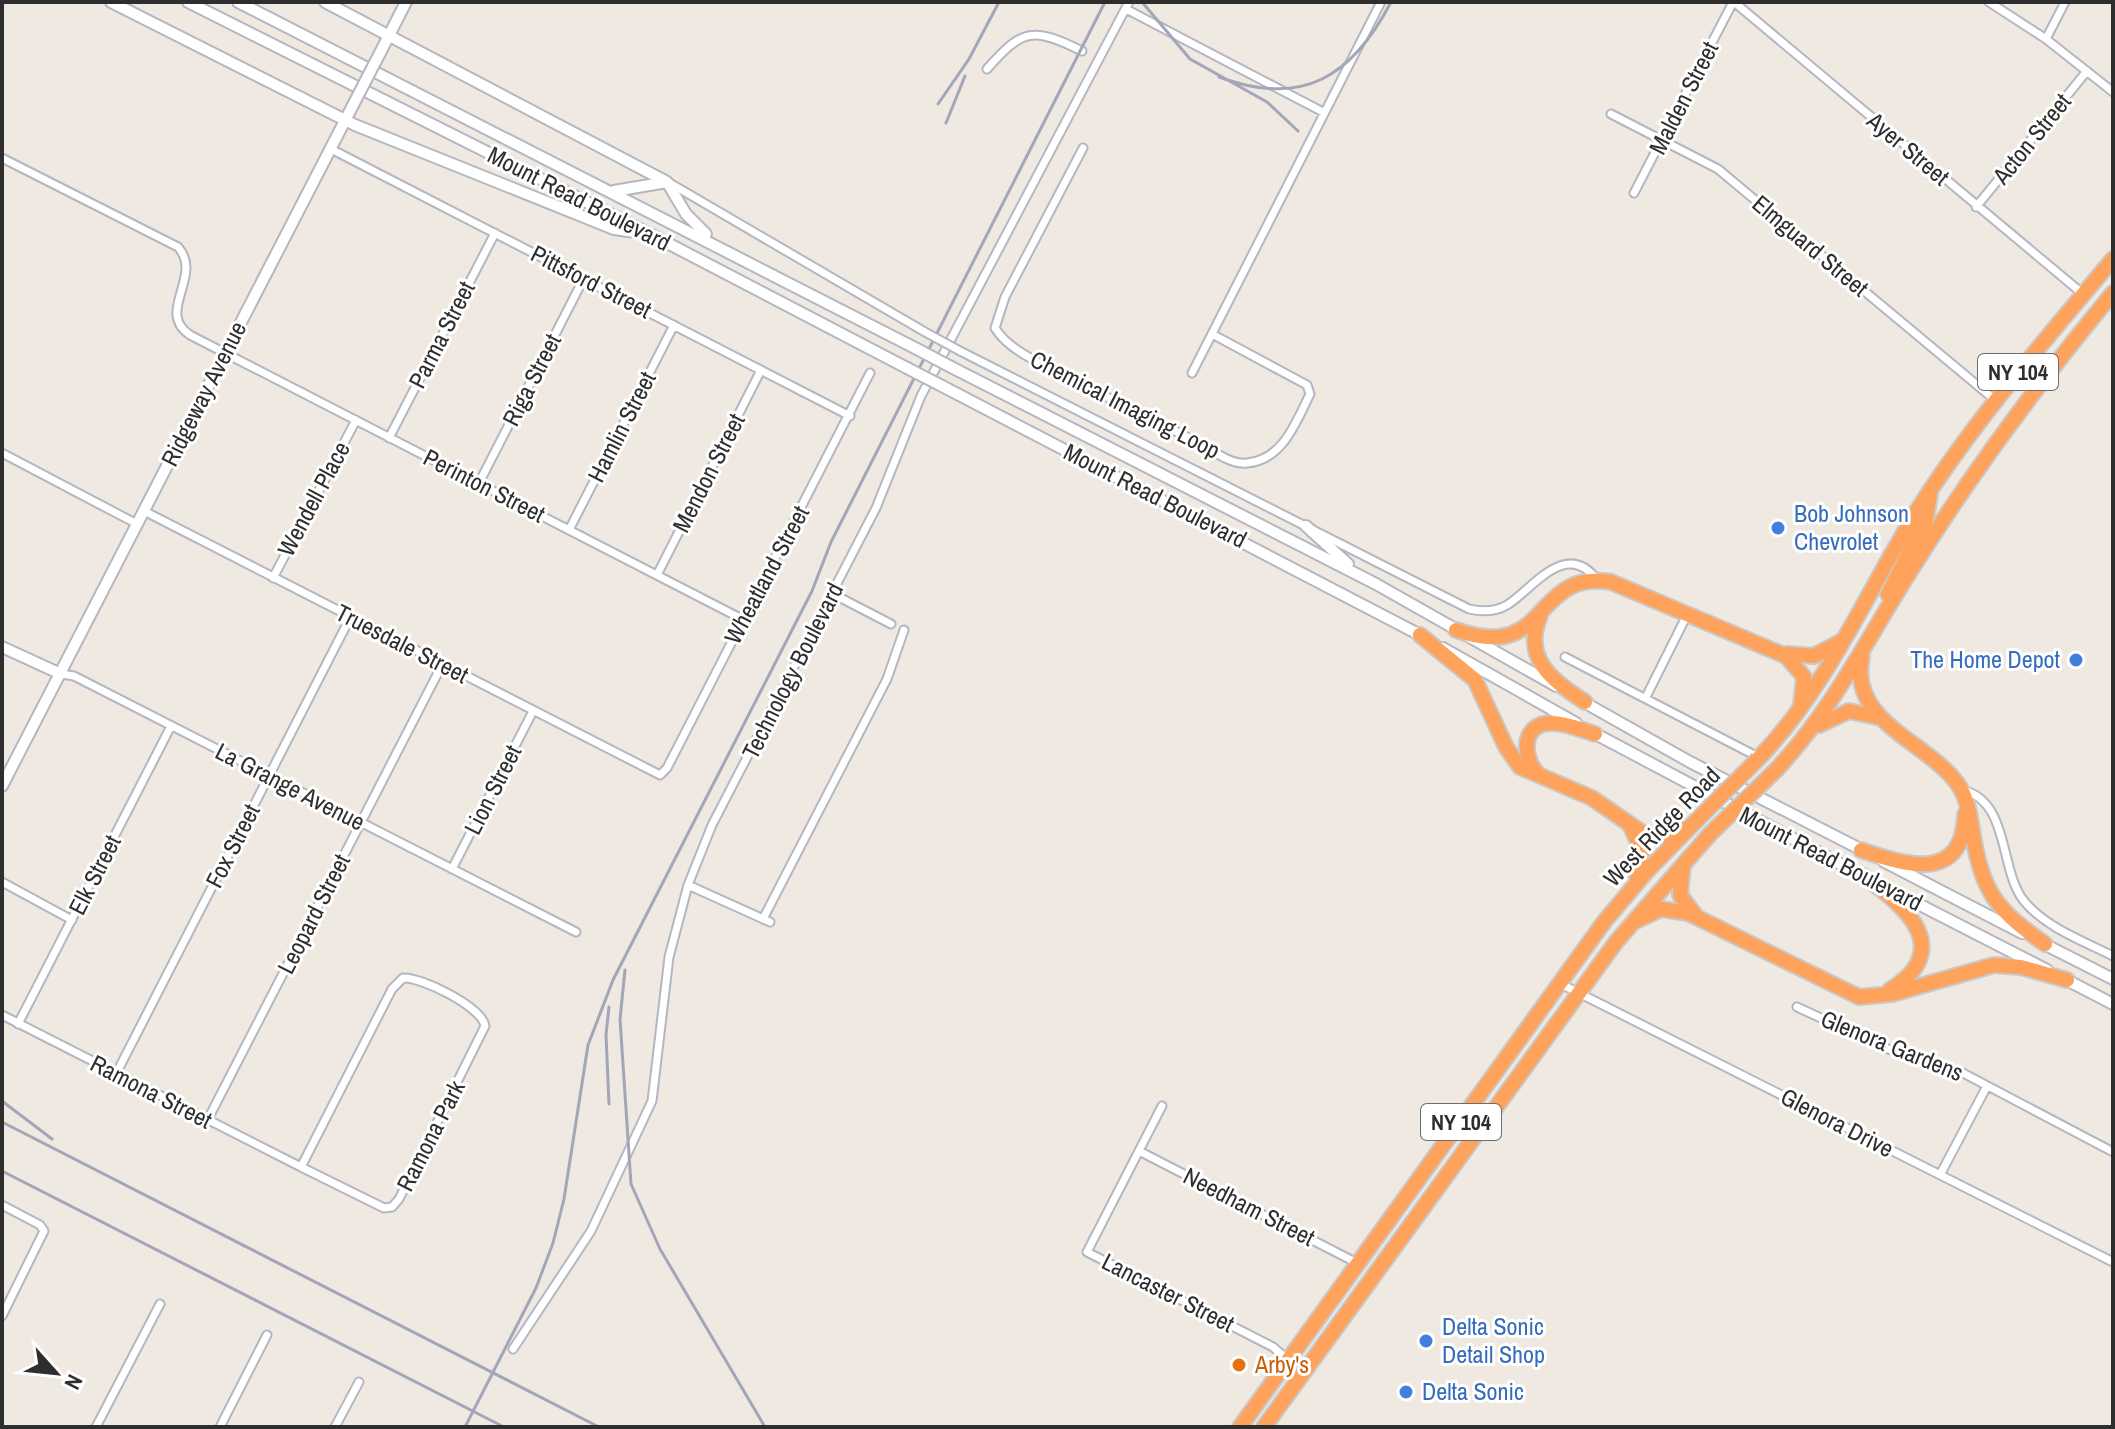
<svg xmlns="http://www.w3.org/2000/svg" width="2115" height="1429" font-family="'Archivo Narrow',sans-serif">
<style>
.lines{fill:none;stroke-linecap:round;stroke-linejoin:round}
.street-casing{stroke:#b4b7c1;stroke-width:11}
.secondary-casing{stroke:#b4b7c1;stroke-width:14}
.highway-casing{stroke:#c9c9c9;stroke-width:18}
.street{stroke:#fff;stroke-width:7}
.secondary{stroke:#fff;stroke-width:10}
.highway{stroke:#ffa35c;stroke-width:14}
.rail{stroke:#a3a6b8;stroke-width:3}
.street-bridge-casing{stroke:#b4b7c1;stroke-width:11;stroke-linecap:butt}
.secondary-bridge-casing{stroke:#b4b7c1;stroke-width:14;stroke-linecap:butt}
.highway-bridge-casing{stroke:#c9c9c9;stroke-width:18;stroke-linecap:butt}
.street-bridge{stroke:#fff;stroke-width:7}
.secondary-bridge{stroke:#fff;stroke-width:10}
.highway-bridge{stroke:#ffa35c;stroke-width:14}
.shop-dot{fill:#3f7fe0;stroke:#fff;stroke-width:3}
.food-dot{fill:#e8710a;stroke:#fff;stroke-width:3}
.labels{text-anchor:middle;stroke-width:6;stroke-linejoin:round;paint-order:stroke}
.shield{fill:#fff;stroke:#6d6d6d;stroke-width:2}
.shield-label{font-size:22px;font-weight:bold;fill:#2e2e2e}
.street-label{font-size:24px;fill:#2e2e2e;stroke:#fff}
.shop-label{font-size:24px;fill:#366cbe;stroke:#fff;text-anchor:start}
.food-label{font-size:24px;fill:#c56008;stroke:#fff;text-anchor:start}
</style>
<rect width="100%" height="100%" fill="#efe9e1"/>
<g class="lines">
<defs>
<path id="street" d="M 1734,2 L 2083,294
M 1989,2 L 2046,39 L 2113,92
M 1126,9 L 1323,112
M 2046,39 L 2065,2
M 987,69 C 1023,28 1033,27 1082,51
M 1611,114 L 1718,169 L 1995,400
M 1083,148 L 1005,297 L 995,328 C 1003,341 1019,352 1032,359 C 1088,389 1146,415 1202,445 C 1215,452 1232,465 1247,463 C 1283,460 1296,422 1310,394 L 1307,385 L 1212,334
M 331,149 L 850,416
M 2,158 L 178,247 C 204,276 155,312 190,335 L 744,620
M 668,182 L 925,332
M 1634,193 L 1733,2
M 1976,207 L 2087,71
M 960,351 L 1469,609 C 1482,612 1495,612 1507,605 C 1532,590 1566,537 1598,581
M 1192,373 L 1381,2
M 389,438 L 495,233
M 2,453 L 137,524
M 479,483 L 584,278
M 144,511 L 660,775 L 667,768 L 870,373
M 569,530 L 674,325
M 657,575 L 761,370
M 273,578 L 356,420
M 833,594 L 891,624
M 1565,657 L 1760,758
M 61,674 L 74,676 L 576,932
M 1646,697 L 1688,613
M 1963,790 C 2010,802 1999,870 2024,901 C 2045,927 2083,941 2113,956
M 452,869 L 533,711
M 2,882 L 72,920
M 688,885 L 770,922
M 763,919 L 887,679 L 904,630
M 403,978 C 422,977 482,1007 485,1026 L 399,1199 L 392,1207 L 384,1208 L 301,1167 L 392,989 Z
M 1561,984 L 2113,1262
M 1797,1007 L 1888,1049 L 1963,1073 L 2113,1152
M 2,1015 L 301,1167
M 18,1024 L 171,726
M 116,1074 L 350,618
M 1162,1106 L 1087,1252 L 1273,1347 L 1288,1360
M 207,1121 L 442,665
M 1139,1151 L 1359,1264
M 1940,1175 L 1987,1086
M 2,1205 L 40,1225 L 44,1231 L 2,1316
M 513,1349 L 591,1231 L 652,1101 L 669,957 L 688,885 L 712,825 L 876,508 L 921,396 L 1129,2
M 96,1427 L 160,1304
M 220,1427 L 267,1335
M 335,1427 L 359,1382"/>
<path id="secondary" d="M 111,2 L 355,125 L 614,229 L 642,233
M 188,2 L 652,235 L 907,368
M 238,2 L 917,349
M 325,2 L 667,182
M 380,53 L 406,2
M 667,182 L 686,214 L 706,234
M 614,191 L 667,182
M 951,367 L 1376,584 L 1556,686
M 942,386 L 1426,638
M 1306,526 L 1348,564
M 2,647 L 61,674
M 1443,648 L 1576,723
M 1580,700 L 1690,762 L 1866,852
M 1590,731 L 1869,879
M 2,786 L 352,107
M 1883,861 L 2022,933
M 1887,888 L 2047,970
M 2040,942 L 2113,979
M 2061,977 L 2113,1004"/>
<path id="highway" d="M 1888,594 L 1926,520 L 1930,493
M 1540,616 C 1522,658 1552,681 1585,702
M 1456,630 C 1550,664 1532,569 1611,582 L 1786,656 L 1804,677 L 1801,705
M 1420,635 L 1475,680 L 1506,747 L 1520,767 L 1592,798 L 1644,834 L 1662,836 L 1684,829
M 1787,654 L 1814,656 L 1842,641
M 1862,657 C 1848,721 1926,741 1957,783 C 1968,798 1970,817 1973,835 C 1982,893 1998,911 2045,944
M 1819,725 L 1849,711 L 1877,717
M 1758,759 C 1830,684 1867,590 1922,503 C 1978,416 2047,338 2113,259
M 1777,769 C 1832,710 1866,641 1909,573 C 1970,475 2039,382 2113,293
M 1539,775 C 1522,759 1520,723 1552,723 C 1566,723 1582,730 1595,734
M 1631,827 L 1642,851 L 1637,878
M 1861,850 C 1904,865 1963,884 1965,814
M 1683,865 L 1680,895 L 1695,915
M 1863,876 C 1905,905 1956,949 1890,990
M 1636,921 L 1661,909 L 1688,913 L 1859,997 L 1892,994 L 1994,965 L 2021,967 L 2067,980
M 1240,1427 L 1604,922 L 1647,871 L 1692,825
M 1264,1427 L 1616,942 L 1710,834"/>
</defs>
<use href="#street" class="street-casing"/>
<use href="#secondary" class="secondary-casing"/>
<use href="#highway" class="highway-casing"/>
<use href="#street" class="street"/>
<use href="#secondary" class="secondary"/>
<use href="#highway" class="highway"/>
<path class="rail" d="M 1142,2 L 1190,59 L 1267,102 L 1298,131
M 1219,77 C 1302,108 1352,77 1391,2
M 938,104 L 969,59 L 999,2
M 946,123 L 965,76
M 625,970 L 620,1019 L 631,1184 L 660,1249 L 765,1427
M 2,1101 L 52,1139
M 609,1104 L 606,1035 L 609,1007
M 2,1122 L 599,1427
M 2,1171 L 504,1427
M 465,1427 L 536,1288 L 553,1243 L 564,1199 L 588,1045 L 613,980 L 812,591 L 831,542 L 1105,2"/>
<defs>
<path id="street-bridge" d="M 925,332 L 960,351"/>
<path id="secondary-bridge" d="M 352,107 L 380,53
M 917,349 L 951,367
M 907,368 L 942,386"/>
<path id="highway-bridge" d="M 1692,825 L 1758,759
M 1710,834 L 1777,769"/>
</defs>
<use href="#street-bridge" class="street-bridge-casing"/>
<use href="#secondary-bridge" class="secondary-bridge-casing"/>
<use href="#highway-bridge" class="highway-bridge-casing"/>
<use href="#street-bridge" class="street-bridge"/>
<use href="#secondary-bridge" class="secondary-bridge"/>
<use href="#highway-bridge" class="highway-bridge"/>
</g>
<g class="shop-dot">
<circle cx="1778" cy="528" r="8"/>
<circle cx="2076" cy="660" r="8"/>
<circle cx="1426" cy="1341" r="8"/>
<circle cx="1406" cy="1392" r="8"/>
</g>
<circle class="food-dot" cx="1239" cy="1365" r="8"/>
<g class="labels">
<g class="shield">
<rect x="1978" y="354" width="80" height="36" rx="6"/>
<rect x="1421" y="1104" width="80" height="36" rx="6"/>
</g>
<g class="shield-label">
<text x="2018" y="380">NY 104</text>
<text x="1461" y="1130">NY 104</text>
</g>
<g class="street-label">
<text transform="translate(1684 98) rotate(-63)" y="8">Malden Street</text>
<text transform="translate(2032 139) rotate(-51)" y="8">Acton Street</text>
<text transform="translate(1908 149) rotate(40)" y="8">Ayer Street</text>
<text transform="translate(579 199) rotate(27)" y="8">Mount Read Boulevard</text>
<text transform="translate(1810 246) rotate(40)" y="8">Elmguard Street</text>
<text transform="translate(591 282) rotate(27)" y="8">Pittsford Street</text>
<text transform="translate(442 335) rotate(-63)" y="8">Parma Street</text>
<text transform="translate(532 380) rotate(-63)" y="8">Riga Street</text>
<text transform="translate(204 394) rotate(-63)" y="8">Ridgeway Avenue</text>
<text transform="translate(1125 405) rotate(27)" y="8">Chemical Imaging Loop</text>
<text transform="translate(622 427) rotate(-63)" y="8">Hamlin Street</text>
<text transform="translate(709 473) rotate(-63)" y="8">Mendon Street</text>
<text transform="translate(484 486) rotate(27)" y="8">Perinton Street</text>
<text transform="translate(1155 496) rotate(27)" y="8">Mount Read Boulevard</text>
<text transform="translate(314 499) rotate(-62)" y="8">Wendell Place</text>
<text transform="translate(767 575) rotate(-62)" y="8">Wheatland Street</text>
<text transform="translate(402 644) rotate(27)" y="8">Truesdale Street</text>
<text transform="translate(793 671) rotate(-63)" y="8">Technology Boulevard</text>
<text transform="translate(290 787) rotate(27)" y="8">La Grange Avenue</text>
<text transform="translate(493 790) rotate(-63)" y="8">Lion Street</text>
<text transform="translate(1662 827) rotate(-46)" y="8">West Ridge Road</text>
<text transform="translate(233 846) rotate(-63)" y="8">Fox Street</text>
<text transform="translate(1831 859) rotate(27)" y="8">Mount Read Boulevard</text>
<text transform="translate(95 875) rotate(-63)" y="8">Elk Street</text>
<text transform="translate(314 914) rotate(-63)" y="8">Leopard Street</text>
<text transform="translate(1892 1046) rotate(22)" y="8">Glenora Gardens</text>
<text transform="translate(151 1092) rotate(27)" y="8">Ramona Street</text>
<text transform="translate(1837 1123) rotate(27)" y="8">Glenora Drive</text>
<text transform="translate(431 1136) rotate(-63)" y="8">Ramona Park</text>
<text transform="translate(1249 1207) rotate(27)" y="8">Needham Street</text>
<text transform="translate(1168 1293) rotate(27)" y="8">Lancaster Street</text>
</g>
<g class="shop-label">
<text x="1794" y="522">Bob Johnson<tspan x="1794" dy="28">Chevrolet</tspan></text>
<text x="2060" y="668" text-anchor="end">The Home Depot</text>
<text x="1442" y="1335">Delta Sonic<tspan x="1442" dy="28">Detail Shop</tspan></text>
<text x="1422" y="1400">Delta Sonic</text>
</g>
<g class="food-label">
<text x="1255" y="1373">Arby's</text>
</g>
</g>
<rect width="2115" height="1429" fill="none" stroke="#2e2e2e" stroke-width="8"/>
<g transform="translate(56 1373) rotate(117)" stroke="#ffffff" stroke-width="6" paint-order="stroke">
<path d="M0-6L14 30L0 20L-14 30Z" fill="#2e2e2e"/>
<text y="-12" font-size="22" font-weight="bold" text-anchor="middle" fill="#2e2e2e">N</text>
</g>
</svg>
